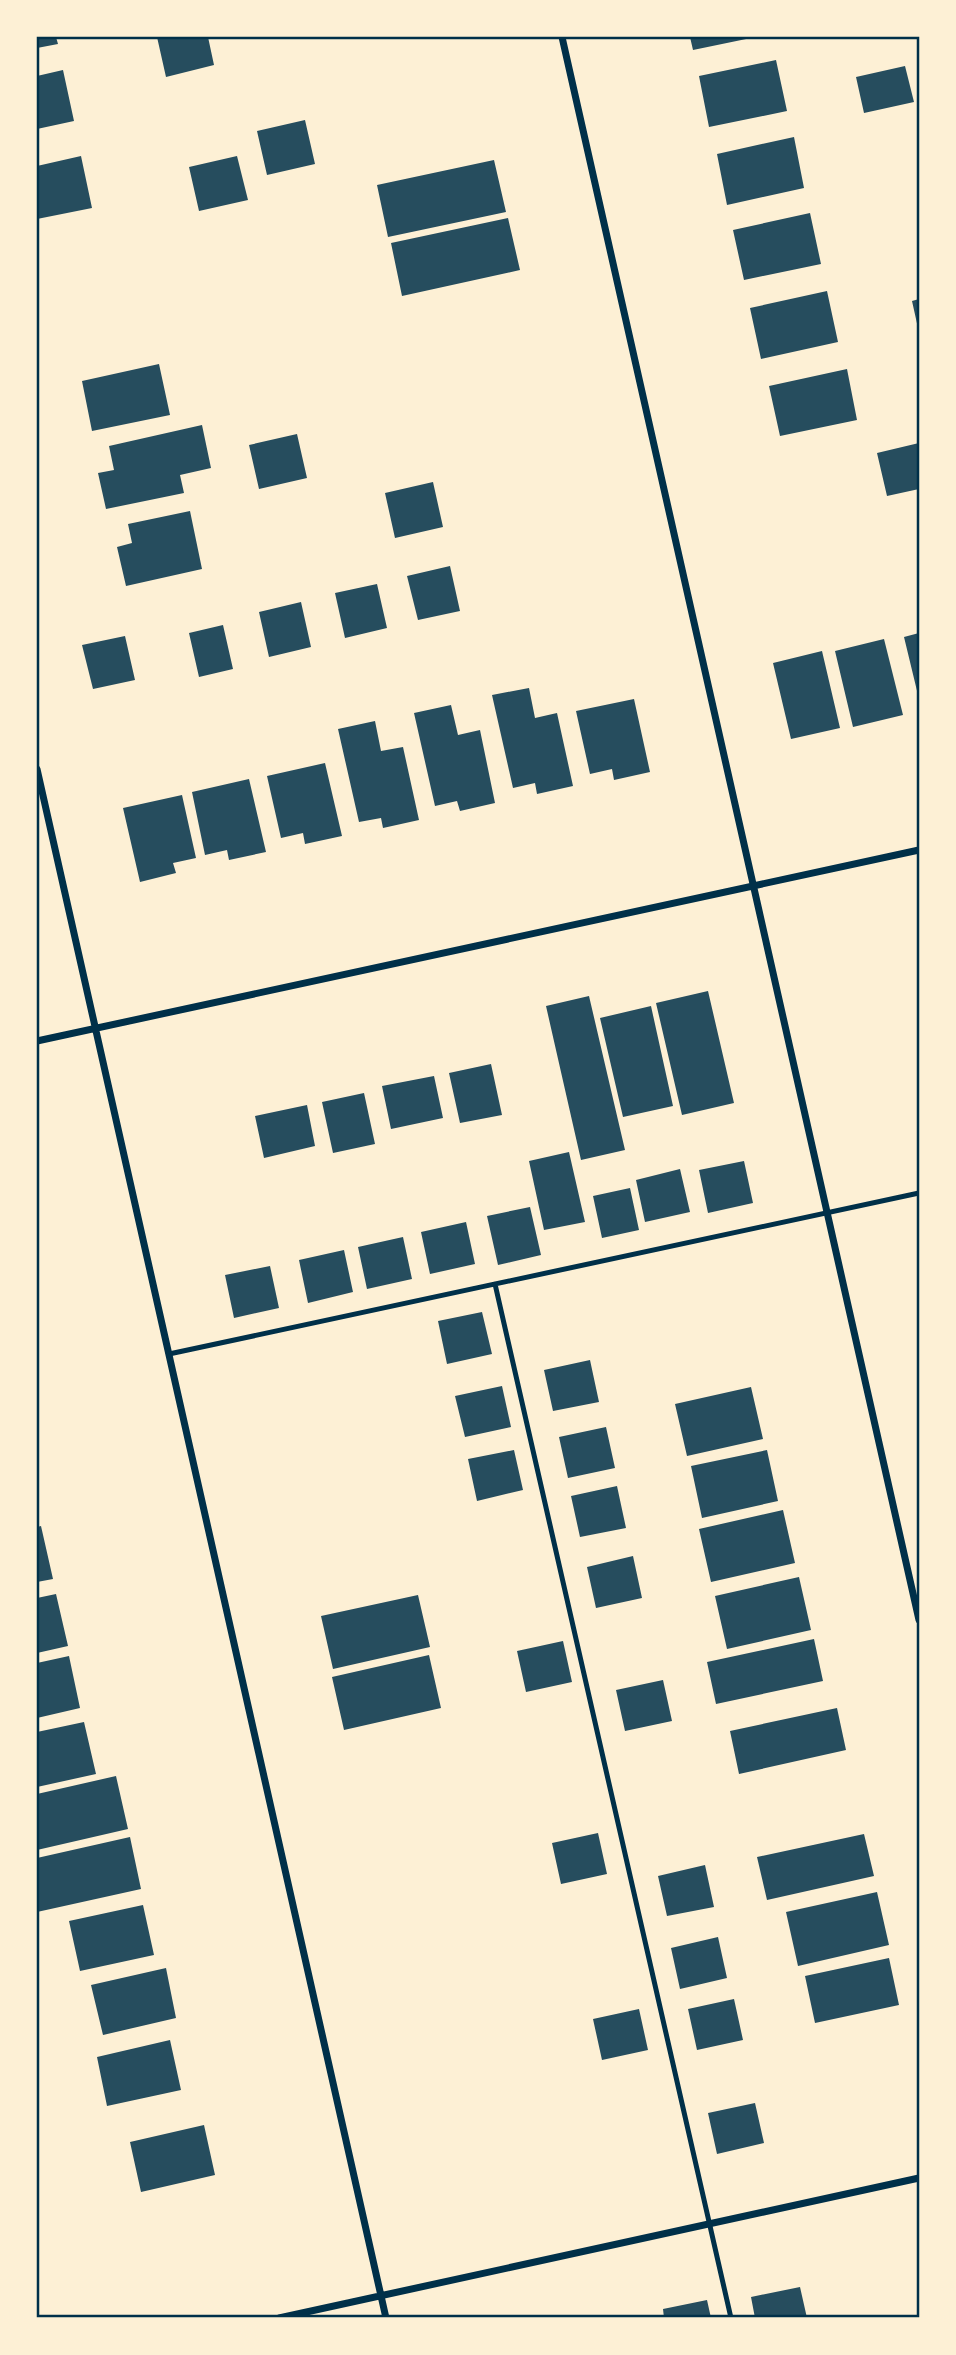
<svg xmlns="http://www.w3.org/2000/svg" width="956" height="2355" font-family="'Playfair Display',serif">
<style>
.building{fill:#264d5e}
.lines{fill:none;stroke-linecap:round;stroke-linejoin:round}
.service{stroke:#003049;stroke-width:5}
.minor{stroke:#003049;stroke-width:7}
.neatline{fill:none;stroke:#003049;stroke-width:2.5}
</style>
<rect width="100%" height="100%" fill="#fdf0d5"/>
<path class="building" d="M 37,37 L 56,37 L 58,44 L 37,48 Z
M 157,37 L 208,37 L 214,65 L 166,77 Z
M 690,37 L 751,37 L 751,38 L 693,50 Z
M 776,60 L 787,111 L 709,127 L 699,76 Z
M 905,66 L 914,102 L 864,113 L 856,77 Z
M 63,70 L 74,121 L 37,129 L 37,76 Z
M 305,120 L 315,164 L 267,175 L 257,131 Z
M 794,137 L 804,188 L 727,205 L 717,154 Z
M 81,156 L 92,208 L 37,219 L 37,166 Z
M 237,156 L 248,200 L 199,211 L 189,167 Z
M 494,160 L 506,212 L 388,237 L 377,185 Z
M 810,213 L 821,264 L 744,280 L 733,230 Z
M 508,218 L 520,270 L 402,296 L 391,243 Z
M 827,291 L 838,342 L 761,359 L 750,308 Z
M 919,299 L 919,328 L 918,328 L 912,301 Z
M 159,364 L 170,415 L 92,431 L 82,381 Z
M 847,369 L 857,420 L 780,436 L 769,386 Z
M 202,425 L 211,468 L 180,475 L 184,493 L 106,509 L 98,473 L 114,470 L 109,446 Z
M 297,434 L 307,478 L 259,489 L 249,445 Z
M 919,443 L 919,489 L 887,496 L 877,453 Z
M 433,482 L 443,527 L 395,538 L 385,493 Z
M 190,511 L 202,569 L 126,586 L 117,547 L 132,543 L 128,524 Z
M 450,566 L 460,611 L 418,620 L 407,576 Z
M 377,584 L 387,628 L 345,638 L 335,593 Z
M 301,602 L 311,647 L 269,657 L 259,612 Z
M 223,625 L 233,669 L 199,677 L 189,633 Z
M 919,633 L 919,695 L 918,695 L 904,637 Z
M 125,636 L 135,680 L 93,689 L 82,645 Z
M 884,639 L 903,715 L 853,727 L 835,651 Z
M 822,651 L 840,728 L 791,739 L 773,663 Z
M 529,688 L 535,718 L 557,713 L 573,786 L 537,794 L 535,783 L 513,788 L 492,695 Z
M 634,699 L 650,772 L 614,780 L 612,769 L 590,774 L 576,711 Z
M 451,705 L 458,735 L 480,730 L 495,803 L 460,811 L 457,801 L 435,806 L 414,713 Z
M 375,721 L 381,751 L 403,747 L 419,820 L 383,828 L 381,818 L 359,822 L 338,729 Z
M 325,763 L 342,836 L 305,844 L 303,833 L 281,838 L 267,776 Z
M 249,779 L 266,852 L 229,860 L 227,850 L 205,855 L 192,792 Z
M 182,795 L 196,858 L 173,863 L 176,873 L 140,882 L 123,808 Z
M 708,991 L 734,1103 L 682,1115 L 656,1003 Z
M 589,996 L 625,1150 L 581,1160 L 546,1006 Z
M 651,1006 L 673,1106 L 623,1117 L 600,1018 Z
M 491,1064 L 502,1115 L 460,1123 L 449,1073 Z
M 434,1076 L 443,1118 L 391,1129 L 382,1086 Z
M 364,1093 L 375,1144 L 333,1153 L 322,1102 Z
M 307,1105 L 315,1146 L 264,1158 L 255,1116 Z
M 569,1152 L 585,1222 L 544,1230 L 529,1161 Z
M 744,1161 L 753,1203 L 708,1213 L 699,1170 Z
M 680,1169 L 690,1212 L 645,1222 L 636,1180 Z
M 630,1188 L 639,1230 L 602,1238 L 593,1196 Z
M 530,1207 L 541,1255 L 498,1265 L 487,1216 Z
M 466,1222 L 475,1264 L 430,1274 L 421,1232 Z
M 403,1237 L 412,1279 L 367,1289 L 358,1247 Z
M 344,1250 L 353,1292 L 308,1303 L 299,1260 Z
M 270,1266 L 279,1308 L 234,1318 L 225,1275 Z
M 482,1312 L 492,1354 L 447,1364 L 438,1321 Z
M 590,1360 L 599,1402 L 553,1411 L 544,1370 Z
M 502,1386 L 511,1427 L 465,1437 L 455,1396 Z
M 751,1387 L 763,1439 L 687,1456 L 675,1404 Z
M 606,1427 L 615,1468 L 568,1478 L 559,1437 Z
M 514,1450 L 523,1490 L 477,1501 L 468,1459 Z
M 767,1450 L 778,1501 L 702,1518 L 691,1466 Z
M 617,1486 L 626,1528 L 580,1537 L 571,1496 Z
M 783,1510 L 795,1563 L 711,1582 L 699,1529 Z
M 41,1526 L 53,1579 L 37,1582 L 37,1527 Z
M 633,1556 L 642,1598 L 596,1608 L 587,1567 Z
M 799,1577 L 811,1630 L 727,1649 L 715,1596 Z
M 56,1594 L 68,1646 L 37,1653 L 37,1598 Z
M 418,1595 L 430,1647 L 333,1669 L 321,1616 Z
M 814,1639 L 823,1681 L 716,1704 L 707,1662 Z
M 563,1641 L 572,1682 L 526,1692 L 517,1651 Z
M 429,1655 L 441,1708 L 344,1730 L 332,1677 Z
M 69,1656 L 80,1708 L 37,1718 L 37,1663 Z
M 663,1680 L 672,1721 L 625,1731 L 616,1690 Z
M 837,1708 L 846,1750 L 739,1774 L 730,1731 Z
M 84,1722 L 96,1774 L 37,1787 L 37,1732 Z
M 116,1776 L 128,1829 L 37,1850 L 37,1794 Z
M 598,1833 L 607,1874 L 561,1884 L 552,1843 Z
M 864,1834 L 874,1876 L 767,1900 L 757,1857 Z
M 130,1837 L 141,1889 L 37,1912 L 37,1858 Z
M 705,1865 L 714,1907 L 667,1916 L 658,1876 Z
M 877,1892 L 889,1945 L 798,1966 L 786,1912 Z
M 143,1905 L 154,1955 L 80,1971 L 69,1921 Z
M 718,1937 L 727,1978 L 680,1989 L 671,1948 Z
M 889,1958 L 899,2005 L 815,2023 L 805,1976 Z
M 166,1968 L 176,2018 L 103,2035 L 91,1985 Z
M 734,1999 L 743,2040 L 697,2050 L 688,2009 Z
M 639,2009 L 648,2050 L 602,2060 L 593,2019 Z
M 170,2040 L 181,2090 L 107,2106 L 97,2057 Z
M 755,2103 L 764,2143 L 717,2154 L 708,2113 Z
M 204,2125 L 215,2175 L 141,2192 L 130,2142 Z
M 800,2287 L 807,2318 L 755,2318 L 751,2297 Z
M 707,2300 L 711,2318 L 664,2318 L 663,2309 Z"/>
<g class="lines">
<path class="service" d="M 495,1284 L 731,2318
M 169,1354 L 919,1193"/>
<path class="minor" d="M 562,37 L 919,1620
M 37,769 L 386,2318
M 37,1041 L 919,850
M 279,2318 L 919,2178"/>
</g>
<rect width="956" height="2355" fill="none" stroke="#fdf0d5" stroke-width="77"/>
<rect x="38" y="38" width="880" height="2278" class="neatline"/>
</svg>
